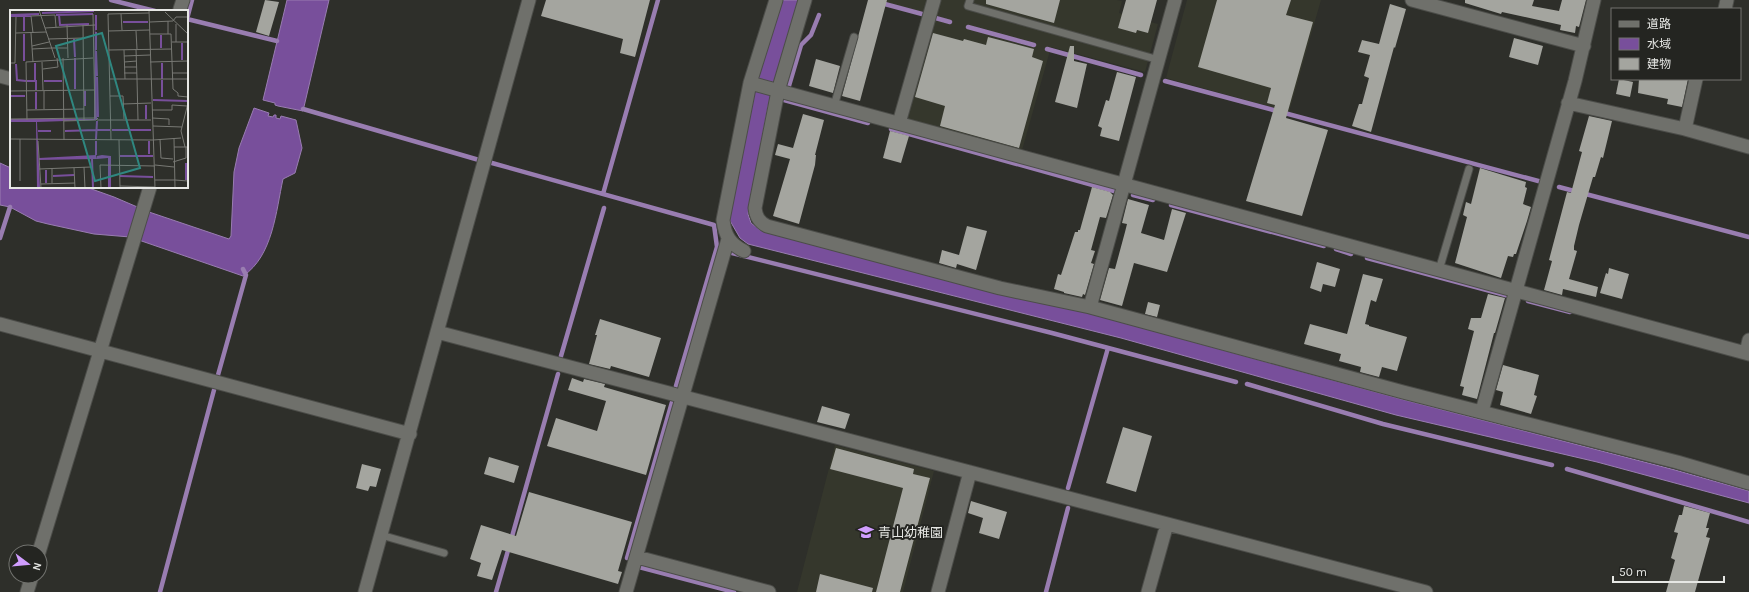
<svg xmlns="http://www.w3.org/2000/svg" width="1749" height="592" font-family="Karla,'Noto Sans JP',sans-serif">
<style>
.built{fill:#35372c}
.water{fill:#784f9b;stroke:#997db1}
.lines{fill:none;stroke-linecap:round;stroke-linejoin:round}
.stream{stroke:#997db1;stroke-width:4.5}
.building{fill:#a4a59f}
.service-casing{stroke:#4c4d49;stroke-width:9}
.minor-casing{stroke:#4c4d49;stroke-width:15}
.service{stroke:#6f706b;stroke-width:7}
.minor{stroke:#6f706b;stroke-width:13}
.labels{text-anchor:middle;stroke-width:4;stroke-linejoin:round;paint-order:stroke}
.poi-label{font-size:13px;fill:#e6e7e4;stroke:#242521;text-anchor:start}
.inset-river{fill:none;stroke:#784f9b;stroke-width:2}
.inset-road{fill:none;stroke:#787974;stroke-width:1}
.view{fill:#2f8780;fill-opacity:0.15;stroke:#2f8780;stroke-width:2}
.inset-edge{fill:none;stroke:#e6e7e4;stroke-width:2}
</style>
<rect width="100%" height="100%" fill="#2e2f2a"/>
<path class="built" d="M 876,0 L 930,0 L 926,13 Z
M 937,0 L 1117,0 L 1122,1 L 1119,13 L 1158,24 L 1145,72 L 1051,47 L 1021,154 L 907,123 L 904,118 Z
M 1187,0 L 1321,0 L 1289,112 L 1166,78 Z
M 835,445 L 934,471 L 903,592 L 797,592 Z"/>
<path class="water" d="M 287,0 L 329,0 L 303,111 L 278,106 L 275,105 L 275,103 L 263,100 Z
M 780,0 L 799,0 L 768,107 L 748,214 L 751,223 L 760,230 L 998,294 L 1089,313 L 1401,399 L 1675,470 L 1749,491 L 1749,503 L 1597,462 L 1396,415 L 1121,338 L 748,244 L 740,238 L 729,219 L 752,94 Z
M 254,108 L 269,113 L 268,116 L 273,117 L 274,115 L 276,115 L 276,118 L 280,119 L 281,116 L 296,120 L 302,148 L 295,173 L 283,179 C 276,211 273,256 243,276 L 130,237 L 94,234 L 48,224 L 36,221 L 10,207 L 0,205 L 0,163 L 11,168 L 11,187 L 86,187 L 114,197 L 149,212 L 229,239 L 231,236 L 234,172 L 239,148 Z"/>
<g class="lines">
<path class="stream" d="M 111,0 L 155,11
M 881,3 L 922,14
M 932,17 L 950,22
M 187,19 L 277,41
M 187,19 L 192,0
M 968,27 L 1034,45
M 1047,49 L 1141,75
M 1165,81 L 1542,182
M 788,89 L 801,45 L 811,35 L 819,15
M 784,100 L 868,123
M 303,109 L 479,160
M 891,129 L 1114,191
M 492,163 L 714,225 L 717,247 L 676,386
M 1559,187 L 1749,237
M 603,194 L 658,0
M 1133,195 L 1153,200
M 1171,205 L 1324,246
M 0,238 L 10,207
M 1336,249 L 1351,254
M 728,252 L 1052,333 L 1236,382
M 1367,258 L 1509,296
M 1528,301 L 1570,312
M 561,356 L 604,208
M 218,375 L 246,275 L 243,269
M 1247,384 L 1383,424 L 1552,465
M 1567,469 L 1749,522
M 1068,488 L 1108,348
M 511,540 L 558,374
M 627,558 L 672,402
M 639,567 L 734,592
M 160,592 L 214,390
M 496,592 L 509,547
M 1046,592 L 1068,508"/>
</g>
<path class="building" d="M 265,0 L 279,2 L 269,36 L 256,32 Z
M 546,0 L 650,0 L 635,57 L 620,53 L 623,39 L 541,16 Z
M 868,0 L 887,0 L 860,101 L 842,96 Z
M 986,0 L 1060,0 L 1054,23 L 986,4 Z
M 1126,0 L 1157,0 L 1148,33 L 1137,30 L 1136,33 L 1118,28 Z
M 1217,0 L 1291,0 L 1286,15 L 1313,22 L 1286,118 L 1328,130 L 1302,216 L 1246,201 L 1275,105 L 1267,103 L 1271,88 L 1198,67 Z
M 1465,0 L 1534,0 L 1532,6 L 1559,11 L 1562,0 L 1586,0 L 1579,27 L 1576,26 L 1575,33 L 1560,30 L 1561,25 L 1502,12 L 1501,14 L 1465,3 Z
M 1390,4 L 1406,9 L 1395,48 L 1394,47 L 1371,132 L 1352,126 L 1359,104 L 1362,104 L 1369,78 L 1364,76 L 1370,55 L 1358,52 L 1362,40 L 1379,44 Z
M 933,33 L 963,41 L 964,39 L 986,45 L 988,37 L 1034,49 L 1032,57 L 1043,61 L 1019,148 L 940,126 L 945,106 L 915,97 Z
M 1514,38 L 1543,46 L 1538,65 L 1509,57 Z
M 1070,46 L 1074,46 L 1074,61 L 1087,64 L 1077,108 L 1055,102 Z
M 816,59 L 840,66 L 833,93 L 809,86 Z
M 1117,72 L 1136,77 L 1119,141 L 1100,136 L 1102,128 L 1098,126 L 1106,100 L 1109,101 Z
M 1619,79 L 1633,82 L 1630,97 L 1616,94 Z
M 1639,79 L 1688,79 L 1682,107 L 1667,104 L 1668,99 L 1638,93 Z
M 803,114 L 824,120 L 815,155 L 816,155 L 815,165 L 799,224 L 773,216 L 790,159 L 775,155 L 778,144 L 793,148 Z
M 1589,116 L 1612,121 L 1603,158 L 1601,157 L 1595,177 L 1593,177 L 1579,225 L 1574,246 L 1574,250 L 1577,251 L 1569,279 L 1598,287 L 1596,297 L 1563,289 L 1562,295 L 1544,290 L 1552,261 L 1549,260 L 1567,192 L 1571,193 L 1582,152 L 1579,151 Z
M 890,131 L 909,136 L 901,163 L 883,158 Z
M 1480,168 L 1526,182 L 1525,187 L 1527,188 L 1523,204 L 1531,207 L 1527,221 L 1516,254 L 1514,254 L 1513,257 L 1508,256 L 1501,278 L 1455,263 L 1467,217 L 1463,215 L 1466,202 L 1471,204 Z
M 1092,187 L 1110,192 L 1113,195 L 1106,218 L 1100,217 L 1091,250 L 1095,251 L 1091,263 L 1094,264 L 1085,295 L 1083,294 L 1082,297 L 1064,293 L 1064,292 L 1054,289 L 1058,274 L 1061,275 L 1075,232 L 1078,232 L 1078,230 L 1080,230 Z
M 1128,199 L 1149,205 L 1141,233 L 1164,240 L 1172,209 L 1186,213 L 1167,272 L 1134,263 L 1122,306 L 1100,300 L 1109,268 L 1115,269 L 1125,232 L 1127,224 L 1122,223 Z
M 967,226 L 987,231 L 976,270 L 957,264 L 956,268 L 939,263 L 942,250 L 959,255 Z
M 1317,262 L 1340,269 L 1335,287 L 1323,284 L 1321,292 L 1310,288 Z
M 1609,268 L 1629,274 L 1622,299 L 1600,293 L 1606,273 L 1608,274 Z
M 1363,274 L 1383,279 L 1376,302 L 1371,300 L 1365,324 L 1369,325 L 1369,326 L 1407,337 L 1397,371 L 1382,367 L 1379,377 L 1360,372 L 1361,367 L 1339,361 L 1341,354 L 1304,344 L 1310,324 L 1347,334 Z
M 1488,294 L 1505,298 L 1495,333 L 1494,333 L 1477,399 L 1462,395 L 1464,387 L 1460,386 L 1474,331 L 1468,329 L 1471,318 L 1481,318 Z
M 1148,302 L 1160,305 L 1157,317 L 1145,314 Z
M 600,319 L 661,338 L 649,377 L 611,366 L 610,369 L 589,364 L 597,335 L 595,335 Z
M 1503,365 L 1539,375 L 1534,395 L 1537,396 L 1531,414 L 1500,405 L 1503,392 L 1496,390 Z
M 572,378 L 583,382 L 584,379 L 605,384 L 604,387 L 666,405 L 646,475 L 547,446 L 556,418 L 597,431 L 606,401 L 568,390 Z
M 822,406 L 850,414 L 845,429 L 817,422 Z
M 1123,427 L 1152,436 L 1136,492 L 1106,483 Z
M 836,448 L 914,469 L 913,474 L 930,478 L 900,592 L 876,592 L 903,488 L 830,469 Z
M 489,457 L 519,466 L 514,483 L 484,474 Z
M 362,464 L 381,469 L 376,487 L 370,486 L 368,491 L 356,488 Z
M 529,492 L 632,522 L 618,571 L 622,572 L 618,584 L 502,550 L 492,580 L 477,576 L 481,563 L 470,559 L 481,525 L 516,536 Z
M 971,501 L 1007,512 L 999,539 L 979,533 L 983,518 L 968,513 Z
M 1684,506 L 1710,513 L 1706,528 L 1709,528 L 1706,537 L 1710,538 L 1695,592 L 1666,592 L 1675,560 L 1671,558 L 1678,533 L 1674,532 L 1679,515 L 1682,515 Z
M 820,574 L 873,588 L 872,592 L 816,592 Z"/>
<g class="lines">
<defs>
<path id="service" d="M 970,0 L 968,6 L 1159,60
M 834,106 L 854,37
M 1439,270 L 1469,169
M 381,535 L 444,553"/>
<path id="minor" d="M 805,0 L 778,91 L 755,208 C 756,217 759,222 767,226 L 1000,288 L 1090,307 L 1403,392 L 1677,462 L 1749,483
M 1412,0 L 1584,46
M 180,9 L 183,0
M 1725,9 L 1727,0
M 0,76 L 11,79
M 750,83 L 1749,354
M 1568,103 L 1685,129 L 1749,147
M 899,123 L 934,0
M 1685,129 L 1696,79
M 744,251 C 730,244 725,236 723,220 L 750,83 L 776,0
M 1090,307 L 1175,0
M 0,324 L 410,434
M 437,332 L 1426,592
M 1746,353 L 1749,340
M 1482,411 L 1575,81 L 1594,0
M 39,552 L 150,187
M 637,557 L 769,592
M 27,592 L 32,576
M 365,592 L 529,0
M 626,592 L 728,239
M 938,592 L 970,472
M 1148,592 L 1167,524"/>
</defs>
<use href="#service" class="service-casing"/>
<use href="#minor" class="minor-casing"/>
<use href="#service" class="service"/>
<use href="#minor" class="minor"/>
</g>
<defs>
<symbol id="school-bare" viewBox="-9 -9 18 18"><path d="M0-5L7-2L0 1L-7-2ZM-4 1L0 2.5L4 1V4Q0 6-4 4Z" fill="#d09dfe" stroke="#242521" stroke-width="2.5" paint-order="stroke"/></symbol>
</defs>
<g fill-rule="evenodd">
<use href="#school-bare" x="855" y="521" width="22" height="22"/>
</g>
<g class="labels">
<g class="poi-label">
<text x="878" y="537">青山幼稚園</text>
</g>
</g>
<g transform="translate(10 10)">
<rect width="178" height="178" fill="#2e2f2a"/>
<path d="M 85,0 L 87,109 L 85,110 L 27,112 L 30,178 L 27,178 L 26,112 L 0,112 L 0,109 L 84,109 ZM 86,145 L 87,149 L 29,150 L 29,148 ZM 92,145 L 101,146 L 101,178 L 98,178 L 98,148 L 87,149 L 87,146 Z" fill="#784f9b"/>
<path class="inset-river" d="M 32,3 L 84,1M 0,5 L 29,4M 46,5 L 83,4M 49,5 L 50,15 L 79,14M 86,5 L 86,20M 0,6 L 21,6M 14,7 L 14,21M 113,12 L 138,12M 14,24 L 14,51M 151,25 L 151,38M 64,29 L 65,47M 172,33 L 172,50M 86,40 L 86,22M 86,41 L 87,66M 65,48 L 65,79M 25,53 L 25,71M 152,53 L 152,69M 6,54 L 7,70 L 16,71M 87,67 L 88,107M 152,70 L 152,87M 17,71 L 26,71 L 26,80M 34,71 L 52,71M 75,81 L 75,96M 26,82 L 26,99M 0,86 L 15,86M 143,90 L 178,91M 136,95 L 136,109M 87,120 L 100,120M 102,120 L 141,120M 28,121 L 41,121M 55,121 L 86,120M 86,129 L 87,111M 86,131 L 86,145M 139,131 L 139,144M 110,146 L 143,146M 82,149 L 83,178M 176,153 L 176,170M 36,160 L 36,173M 43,166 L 64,165M 110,166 L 143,167"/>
<path class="inset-road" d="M 29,0 L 45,48M 139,0 L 145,178M 155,2 L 178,24M 111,4 L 112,20M 158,11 L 158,24M 140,12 L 163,11 L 166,7 L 178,7M 166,14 L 166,32M 57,15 L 58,48M 73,15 L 74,111M 35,18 L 85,15M 98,21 L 140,20M 126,21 L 127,39M 6,23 L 36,22M 21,23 L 23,52M 23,23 L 21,6 L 45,5 L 46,17M 140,24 L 161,24 L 163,79 L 168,83 L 168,86 L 178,87M 38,29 L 73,28M 162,32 L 178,32M 22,36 L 39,32M 41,38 L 57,38M 22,39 L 41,38M 126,39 L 127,69M 99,40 L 162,39M 114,40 L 115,69M 114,46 L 140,45M 53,48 L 54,130M 32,52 L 33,80M 114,52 L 127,51M 140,52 L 178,51M 0,53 L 5,53 L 6,7M 114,57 L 127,57M 33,59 L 48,57 L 47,48M 114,63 L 127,63M 162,63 L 178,63M 99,69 L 178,69M 127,69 L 128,110M 0,81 L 84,80M 34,81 L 34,99M 100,86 L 113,86 L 114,109M 113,94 L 141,93M 17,100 L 74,99M 142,100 L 162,100 L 162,95 L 177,96M 142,108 L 159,109 L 159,115M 0,109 L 85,108 L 83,4M 17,110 L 16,52 L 83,48M 87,110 L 141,110M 54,111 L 86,110 L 88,108M 143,116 L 172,117M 0,129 L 143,130M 10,129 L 10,171M 150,129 L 151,148 L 163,149M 164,129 L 165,178M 101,130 L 98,4 L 139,3M 109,130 L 110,178M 143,130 L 171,128M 28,131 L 31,178M 164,137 L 178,137M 175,137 L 171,121 L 178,93M 163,152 L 176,148 L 176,137M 145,155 L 164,157M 74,157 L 75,178M 64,158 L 65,178M 29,159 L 81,157M 42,159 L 42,173M 145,170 L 165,170M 165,170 L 178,171M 31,174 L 65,173M 110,176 L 145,177M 91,178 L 90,155 L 145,156"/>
<path class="view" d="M 92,23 L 130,158 L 85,171 L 46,36 Z"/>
<rect width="178" height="178" class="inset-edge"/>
</g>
<rect x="1611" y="8" width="130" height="72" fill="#242521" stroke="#72736f"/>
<rect x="1619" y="21" width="20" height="6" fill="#6f706b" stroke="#72736f"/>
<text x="1647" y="28" font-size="12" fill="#e6e7e4">道路</text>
<rect x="1619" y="38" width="20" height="12" fill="#784f9b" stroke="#72736f"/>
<text x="1647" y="48" font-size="12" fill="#e6e7e4">水域</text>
<rect x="1619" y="58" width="20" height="12" fill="#a4a59f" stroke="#72736f"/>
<text x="1647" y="68" font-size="12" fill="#e6e7e4">建物</text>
<g transform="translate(28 564) rotate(106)"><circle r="19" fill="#242521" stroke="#72736f"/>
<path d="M0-3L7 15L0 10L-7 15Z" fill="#d09dfe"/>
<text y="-6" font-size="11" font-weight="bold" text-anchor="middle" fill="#e6e7e4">N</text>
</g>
<path d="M1613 576v6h111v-6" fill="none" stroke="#e6e7e4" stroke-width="2"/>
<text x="1619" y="576" font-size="12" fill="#e6e7e4" stroke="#242521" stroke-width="3" paint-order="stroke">50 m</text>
</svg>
